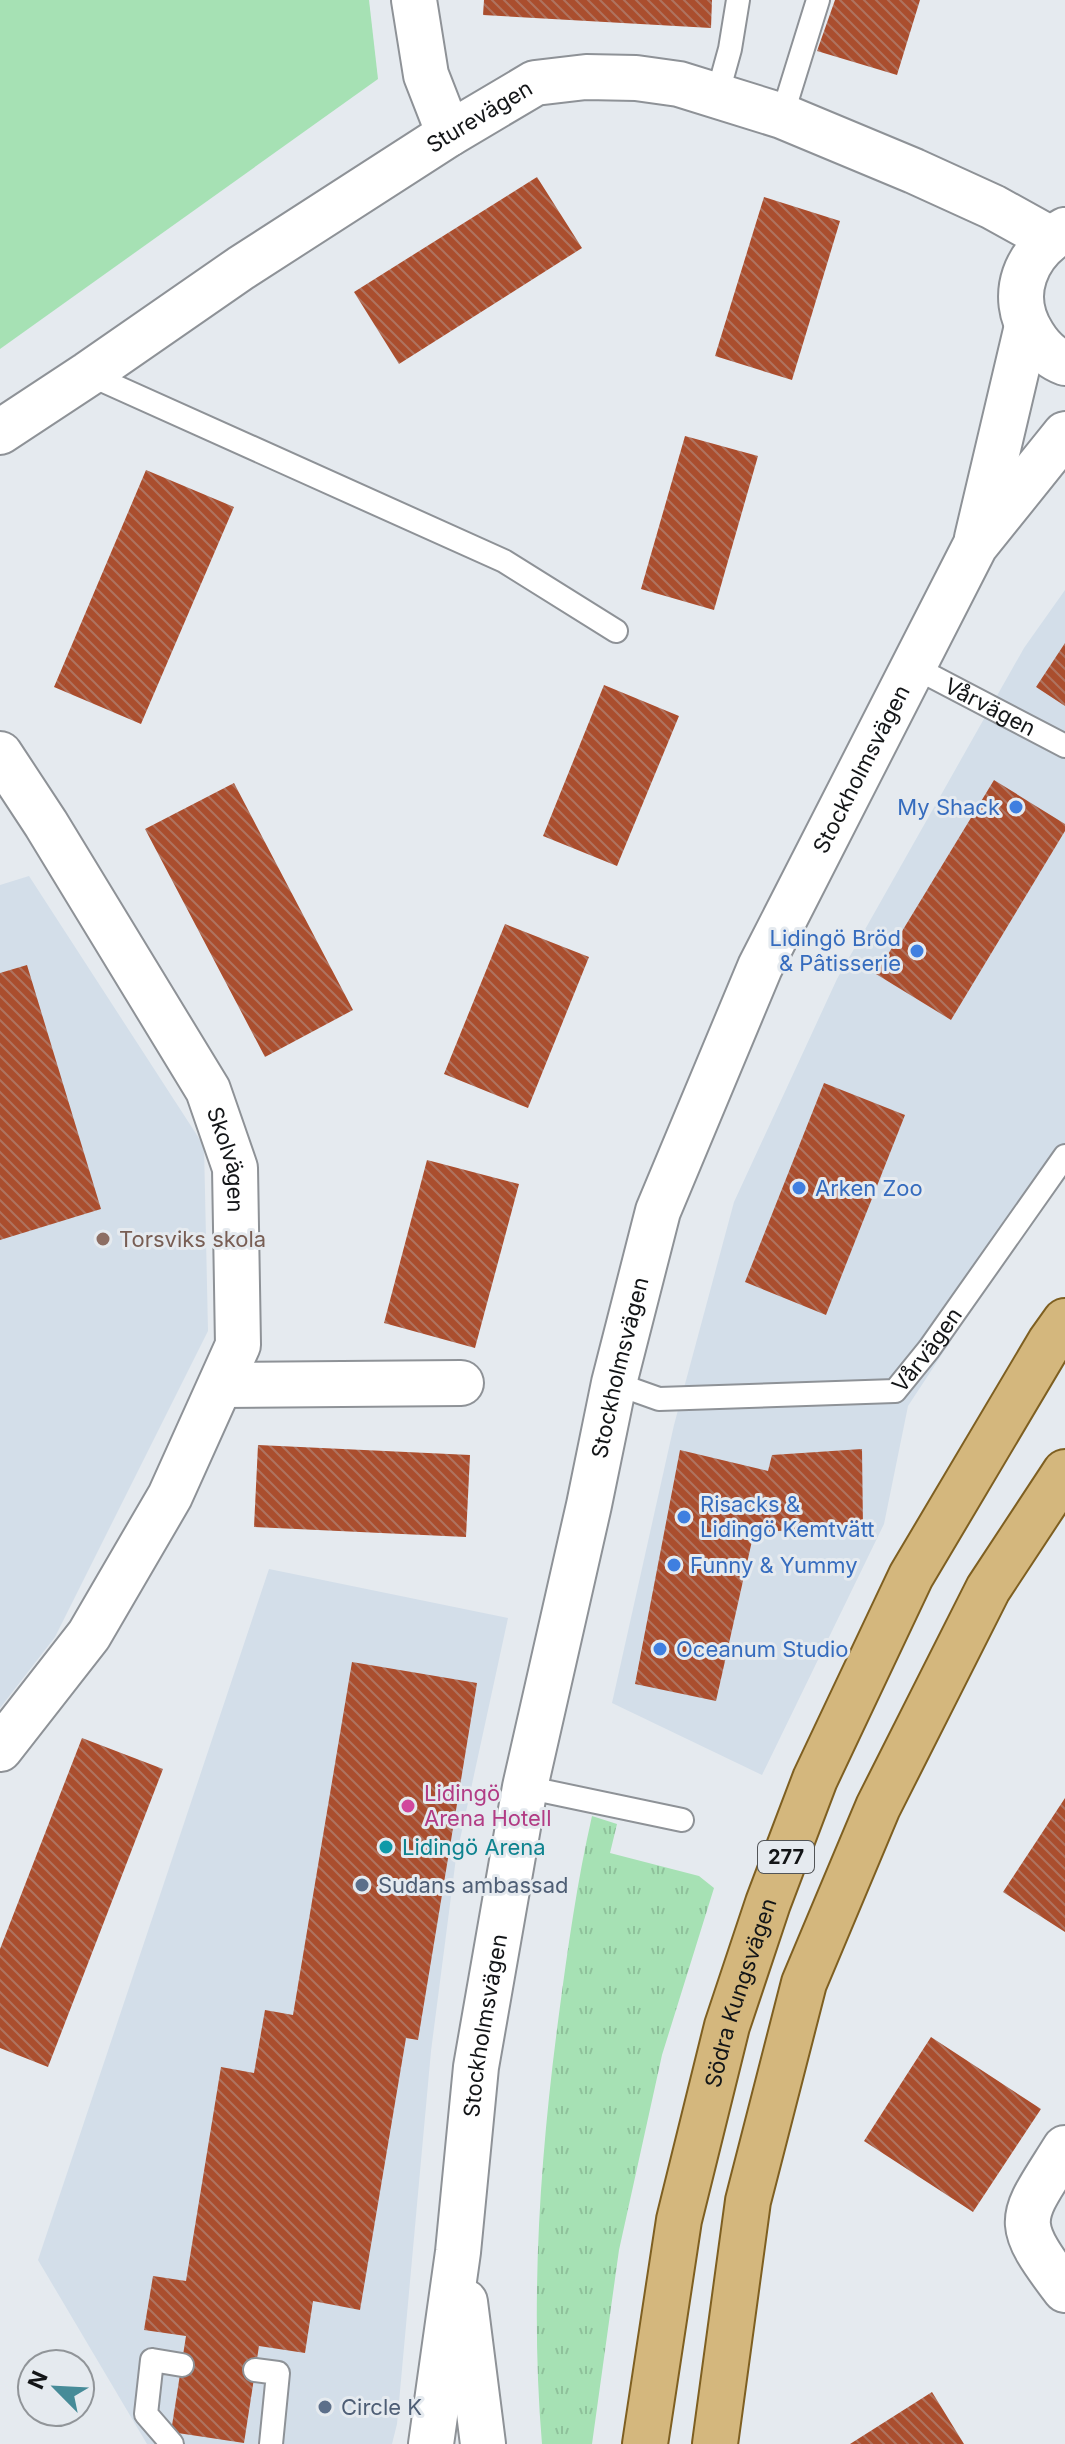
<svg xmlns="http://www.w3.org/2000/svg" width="1065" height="2444" font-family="Inter,sans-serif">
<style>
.built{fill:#d3dee9}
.grass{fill:url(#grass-tufts)}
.park{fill:#a6e1b4}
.building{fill:url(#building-back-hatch)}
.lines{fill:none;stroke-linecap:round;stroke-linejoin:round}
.service-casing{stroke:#8e9297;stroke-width:26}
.minor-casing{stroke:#8e9297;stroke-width:48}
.tertiary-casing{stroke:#8e9297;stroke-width:48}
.primary-casing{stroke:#7e5f21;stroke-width:48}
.service{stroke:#fff;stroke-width:22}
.minor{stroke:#fff;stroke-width:44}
.tertiary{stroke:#fff;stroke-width:44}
.primary{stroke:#d4b77d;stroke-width:44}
.shop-dot{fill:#3f7fe0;stroke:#e5eaef;stroke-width:3}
.education-dot{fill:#8d6e63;stroke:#e5eaef;stroke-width:3}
.hotel-dot{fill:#d1479c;stroke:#e5eaef;stroke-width:3}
.culture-dot{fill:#0f9aa8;stroke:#e5eaef;stroke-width:3}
.service-dot{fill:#5c6f8a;stroke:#e5eaef;stroke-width:3}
.labels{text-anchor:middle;stroke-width:6;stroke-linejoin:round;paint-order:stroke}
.shield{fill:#e5eaef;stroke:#525558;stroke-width:2}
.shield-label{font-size:20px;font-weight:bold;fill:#131517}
.street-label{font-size:22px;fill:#131517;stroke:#e5eaef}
.shop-label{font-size:22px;fill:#366cbe;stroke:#e5eaef;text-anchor:start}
.education-label{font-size:22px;fill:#785e54;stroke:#e5eaef;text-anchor:start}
.hotel-label{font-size:22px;fill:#b23c85;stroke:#e5eaef;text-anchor:start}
.culture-label{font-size:22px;fill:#0d838f;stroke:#e5eaef;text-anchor:start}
.service-label{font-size:22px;fill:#4e5e75;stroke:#e5eaef;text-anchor:start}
</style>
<defs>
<pattern id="grass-tufts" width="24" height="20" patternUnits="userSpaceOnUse" patternTransform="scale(2)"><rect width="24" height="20" fill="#a6e1b4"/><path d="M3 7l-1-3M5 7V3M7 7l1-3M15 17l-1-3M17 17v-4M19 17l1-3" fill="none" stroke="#8ec09a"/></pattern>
<pattern id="building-back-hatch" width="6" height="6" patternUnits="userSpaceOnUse" patternTransform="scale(2)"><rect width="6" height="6" fill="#aa4e2e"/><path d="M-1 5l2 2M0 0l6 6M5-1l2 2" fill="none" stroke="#af735f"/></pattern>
</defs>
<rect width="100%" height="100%" fill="#e5eaef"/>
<path class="built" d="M 1065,590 L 1065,1167 L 908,1406 L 884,1524 L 762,1775 L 612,1703 L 674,1425 L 734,1202 L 837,979 L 1024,648 Z
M 29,876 L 204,1146 L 208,1331 L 55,1637 L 0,1708 L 0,885 Z
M 269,1569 L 508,1618 L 456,1858 L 431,2051 L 397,2424 L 392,2444 L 147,2444 L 38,2260 Z"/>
<path class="grass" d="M 592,1816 L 617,1824 L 610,1853 L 699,1876 L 714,1888 L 662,2055 L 619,2250 L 592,2444 L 542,2444 C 530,2301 540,2156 559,2014 C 568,1947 577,1882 592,1816 Z"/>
<path class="park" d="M 0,0 L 369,0 L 378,79 L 0,349 Z"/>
<path class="building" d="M 484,0 L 712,0 L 711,28 L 483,15 Z
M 835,0 L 920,0 L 897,75 L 817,51 Z
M 537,177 L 582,248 L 399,364 L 354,292 Z
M 764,197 L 840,221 L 792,380 L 715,356 Z
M 685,436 L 758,456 L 714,610 L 641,589 Z
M 146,470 L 234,507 L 141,724 L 54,687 Z
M 1065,643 L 1065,706 L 1036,687 Z
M 604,685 L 679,716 L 617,866 L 543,836 Z
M 994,780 L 1065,824 L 1065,831 L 951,1020 L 876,974 Z
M 234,783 L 353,1010 L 265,1057 L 145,829 Z
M 505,924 L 589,957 L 528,1108 L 444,1074 Z
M 27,965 L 101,1209 L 0,1240 L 0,973 Z
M 824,1083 L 905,1115 L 826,1315 L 745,1282 Z
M 427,1160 L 519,1184 L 475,1348 L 384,1323 Z
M 258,1445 L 470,1455 L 466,1537 L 254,1527 Z
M 862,1449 L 863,1527 L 754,1532 L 716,1701 L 635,1684 L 680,1450 L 768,1471 L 772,1455 Z
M 352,1662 L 477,1683 L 418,2040 L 406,2038 L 360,2310 L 313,2301 L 305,2353 L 259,2346 L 244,2443 L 171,2432 L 186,2336 L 144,2330 L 153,2276 L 186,2281 L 221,2067 L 254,2073 L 265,2010 L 293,2015 Z
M 82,1738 L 163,1769 L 48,2067 L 0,2048 L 0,1949 Z
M 1065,1798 L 1065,1932 L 1003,1892 Z
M 931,2037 L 1041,2109 L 973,2212 L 864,2141 Z
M 932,2392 L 964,2444 L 850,2444 Z"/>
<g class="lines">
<defs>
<g id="service">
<path d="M 717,96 L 730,49 L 738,0"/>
<path d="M 782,116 L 818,0"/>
<path d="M 88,374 L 504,561 L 616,631"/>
<path id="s1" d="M 914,667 L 1065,746"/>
<path id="s2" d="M 614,1383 L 659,1399 L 895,1391 L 929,1349 L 1065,1156"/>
<path d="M 525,1787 L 682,1820"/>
<path d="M 255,2370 L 278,2373 L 271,2444"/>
<path d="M 172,2444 L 146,2414 L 152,2360 L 182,2365"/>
</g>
<g id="minor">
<path d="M 414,0 L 426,75 L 449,134"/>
<path id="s3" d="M 0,432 L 88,374 L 241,268 L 449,134 L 535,83 L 586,77 L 636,78 L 679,84 L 782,116 L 914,171 L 993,207 L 1049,238"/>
<path id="s4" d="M 0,754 L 46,824 L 208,1090 L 235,1168 L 238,1345 L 170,1496 L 89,1635 L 0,1749"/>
<path d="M 221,1385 L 461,1383"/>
<path d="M 1065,2148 C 1020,2220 1011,2219 1065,2290"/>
</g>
<g id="tertiary">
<path d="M 1065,230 C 1026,251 1007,295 1033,335 C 1041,348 1051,358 1065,363"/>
<path d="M 977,538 L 1027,326"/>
<path d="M 465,2302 L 483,2444"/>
<path id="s5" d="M 431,2444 L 458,2252 L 476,2067 L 525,1787 L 589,1505 L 614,1383 L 658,1211 L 760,967 L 975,546 L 1065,434"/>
</g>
<g id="primary">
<path id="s6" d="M 645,2444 L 679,2220 L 727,2026 L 768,1903 L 815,1779 L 911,1576 L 1050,1342 L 1065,1321"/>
<path d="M 715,2444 L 748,2201 L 804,1983 L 878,1807 L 988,1589 L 1065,1472"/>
</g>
</defs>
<use href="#service" class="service-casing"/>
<use href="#minor" class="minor-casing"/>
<use href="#tertiary" class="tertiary-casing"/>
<use href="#primary" class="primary-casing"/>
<use href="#service" class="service"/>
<use href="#minor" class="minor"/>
<use href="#tertiary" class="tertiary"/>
<use href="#primary" class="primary"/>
</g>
<g class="shop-dot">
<circle cx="1016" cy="807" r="8"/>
<circle cx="917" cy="951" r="8"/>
<circle cx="799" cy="1188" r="8"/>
<circle cx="684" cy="1517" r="8"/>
<circle cx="674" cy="1565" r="8"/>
<circle cx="660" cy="1649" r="8"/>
</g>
<circle class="education-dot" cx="103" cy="1239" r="8"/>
<circle class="hotel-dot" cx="408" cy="1806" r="8"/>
<circle class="culture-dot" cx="386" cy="1847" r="8"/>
<g class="service-dot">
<circle cx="362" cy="1885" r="8"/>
<circle cx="325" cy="2407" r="8"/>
</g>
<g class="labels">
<rect class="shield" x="758" y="1841" width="56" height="32" rx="6"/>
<g class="shield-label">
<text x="786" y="1864">277</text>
</g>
<g class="street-label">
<text dy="8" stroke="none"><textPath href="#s3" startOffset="574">Sturevägen</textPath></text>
<text dy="8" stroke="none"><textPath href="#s1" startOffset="86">Vårvägen</textPath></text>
<text dy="8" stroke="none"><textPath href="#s5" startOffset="1742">Stockholmsvägen</textPath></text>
<text dy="8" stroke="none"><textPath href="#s4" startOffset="468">Skolvägen</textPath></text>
<text dy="8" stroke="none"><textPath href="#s2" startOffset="336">Vårvägen</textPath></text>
<text dy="8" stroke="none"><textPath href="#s5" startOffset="1094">Stockholmsvägen</textPath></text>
<text dy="8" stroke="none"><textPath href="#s6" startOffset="462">Södra Kungsvägen</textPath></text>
<text dy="8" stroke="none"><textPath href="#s5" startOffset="422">Stockholmsvägen</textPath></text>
</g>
<g class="shop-label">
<text x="1000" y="815" text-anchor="end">My Shack</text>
<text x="901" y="946" text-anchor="end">Lidingö Bröd<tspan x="901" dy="25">&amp; Pâtisserie</tspan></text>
<text x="815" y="1196">Arken Zoo</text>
<text x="700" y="1512">Risacks &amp;<tspan x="700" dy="25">Lidingö Kemtvätt</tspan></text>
<text x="690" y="1573">Funny &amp; Yummy</text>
<text x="676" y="1657">Oceanum Studio</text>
</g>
<g class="education-label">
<text x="119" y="1247">Torsviks skola</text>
</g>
<g class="hotel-label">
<text x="424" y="1801">Lidingö<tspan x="424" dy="25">Arena Hotell</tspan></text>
</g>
<g class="culture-label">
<text x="402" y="1855">Lidingö Arena</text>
</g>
<g class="service-label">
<text x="378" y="1893">Sudans ambassad</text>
<text x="341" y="2415">Circle K</text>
</g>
</g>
<g transform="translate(56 2388) rotate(294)"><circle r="38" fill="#e5eaef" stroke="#919599" stroke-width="2"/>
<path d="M0-6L14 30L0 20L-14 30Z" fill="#468b98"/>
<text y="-12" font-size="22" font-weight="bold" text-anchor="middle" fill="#131517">N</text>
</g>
</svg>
